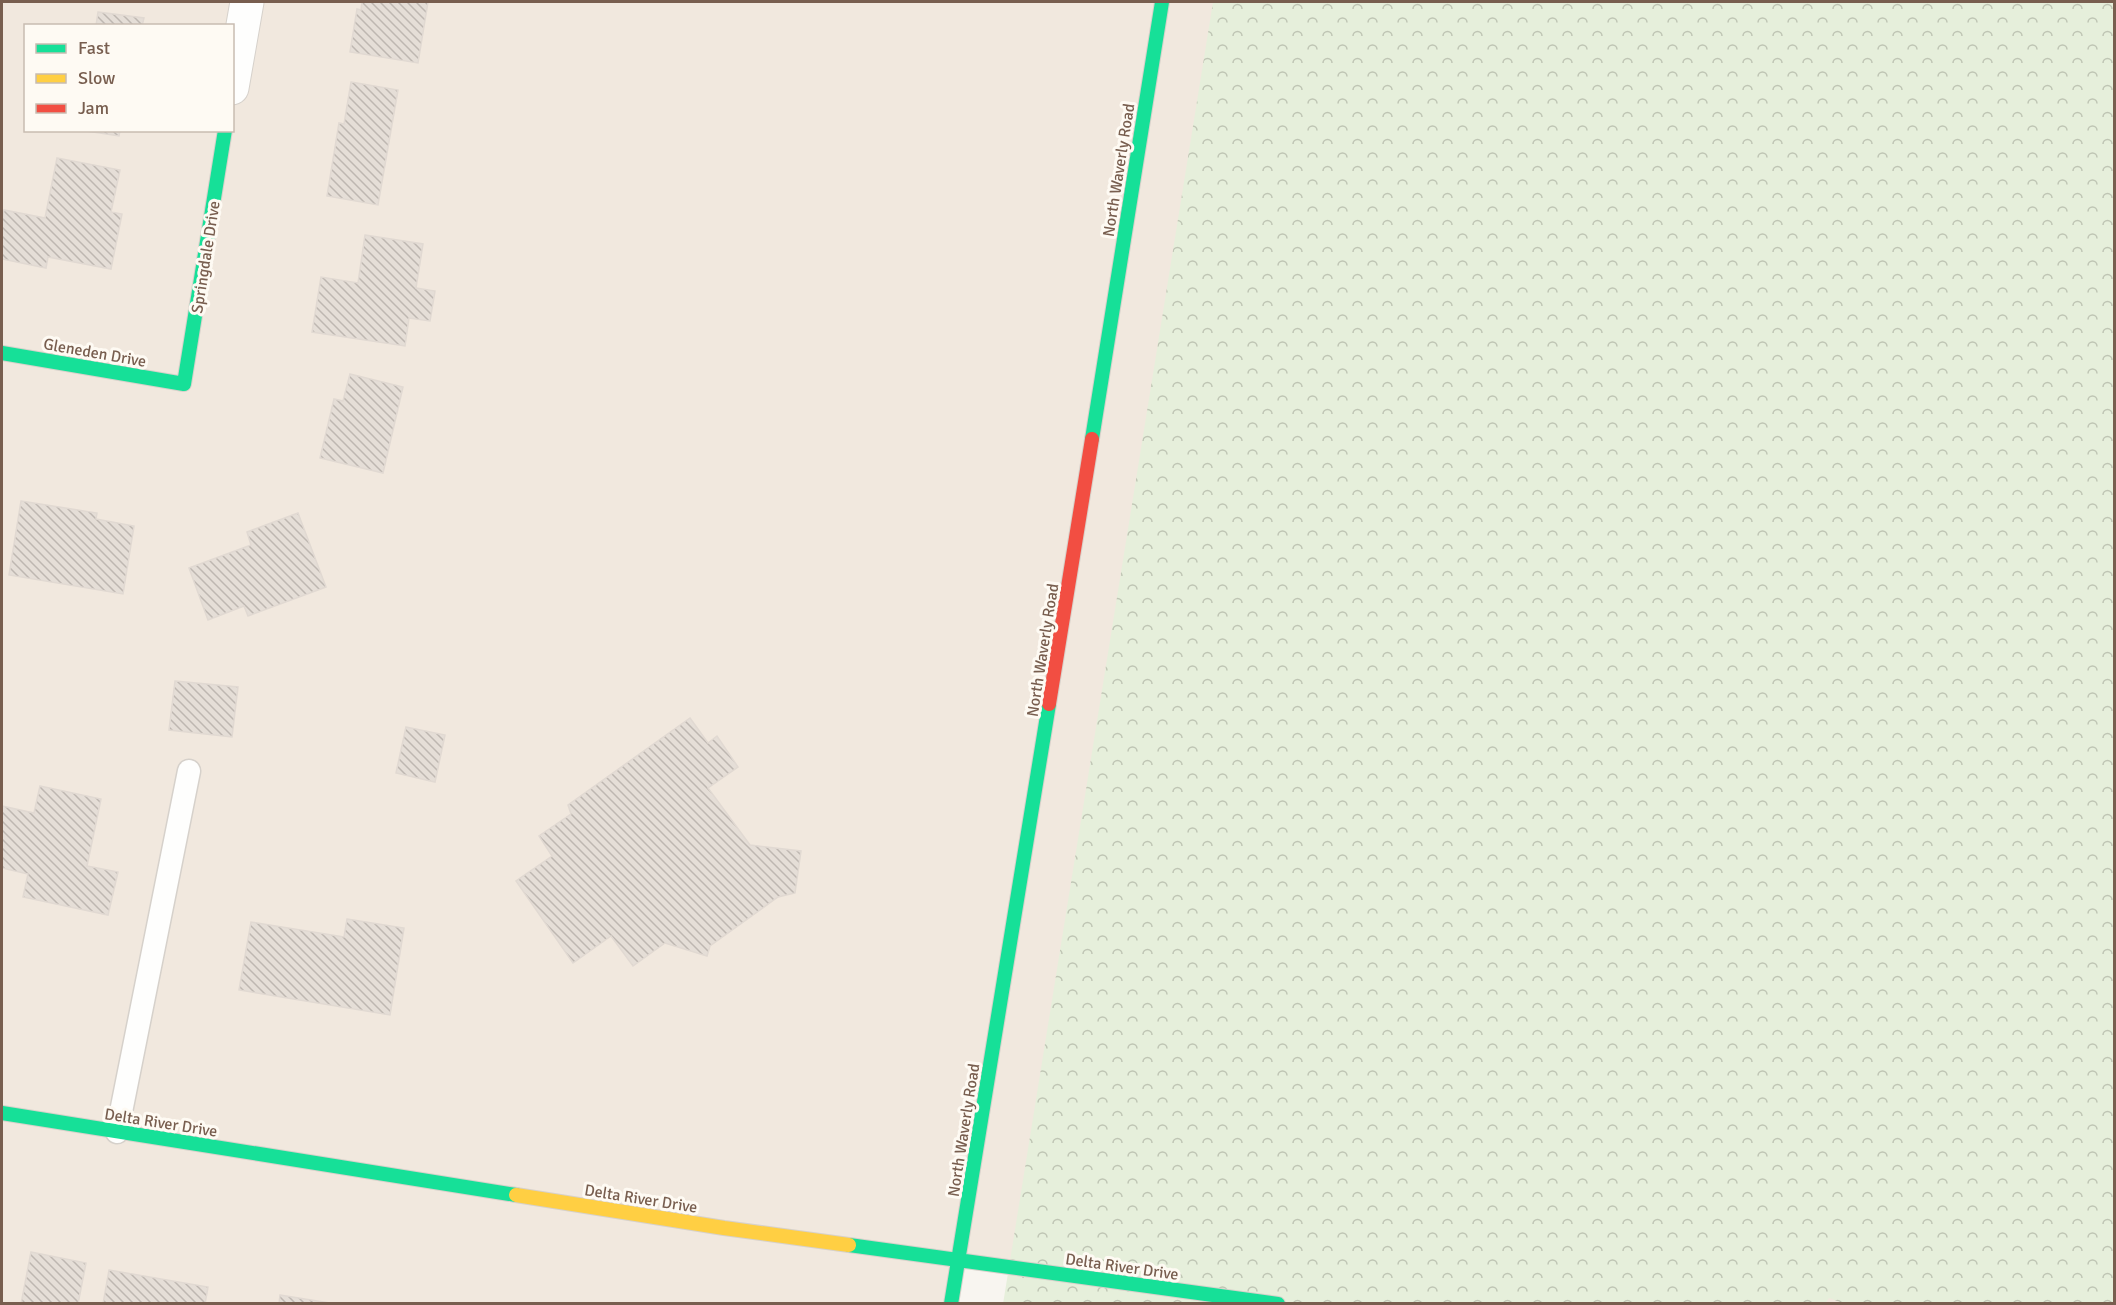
<svg xmlns="http://www.w3.org/2000/svg" width="2116" height="1305" font-family="Signika,sans-serif">
<style>
.residential{fill:#f1e8de;fill-rule:evenodd}
.forest{fill:url(#forest-crowns)}
.building{fill:url(#building-back-hatch);stroke:#e1d9d2;stroke-width:1.5}
.lines{fill:none;stroke-linecap:round;stroke-linejoin:round}
.lane-casing{stroke:#d6d1cb;stroke-width:25}
.street-casing{stroke:#d6d1cb;stroke-width:35}
.fast-casing{stroke:#d7d1ca;stroke-width:16}
.slow-casing{stroke:#d7d1ca;stroke-width:16}
.jam-casing{stroke:#d7d1ca;stroke-width:16}
.lane{stroke:#fefefd;stroke-width:22}
.street{stroke:#fefefd;stroke-width:33}
.fast{stroke:#16e098;stroke-width:14}
.slow{stroke:#ffcf43;stroke-width:14}
.jam{stroke:#f24e42;stroke-width:14}
.labels{text-anchor:middle;stroke-width:6;stroke-linejoin:round;paint-order:stroke}
.street-label{font-size:16px;fill:#785e4f;stroke:#fefaf3}
</style>
<defs>
<pattern id="forest-crowns" width="20" height="18" patternUnits="userSpaceOnUse" patternTransform="scale(1.5)"><rect width="20" height="18" fill="#e6efdb"/><path d="M2 6a3 3 0 1 1 6 0M12 15a3 3 0 1 1 6 0" fill="none" stroke="#bfc5b4"/></pattern>
<pattern id="building-back-hatch" width="6" height="6" patternUnits="userSpaceOnUse" patternTransform="scale(1.5)"><rect width="6" height="6" fill="#e5ded7"/><path d="M-1 5l2 2M0 0l6 6M5-1l2 2" fill="none" stroke="#beb7b1"/></pattern>
</defs>
<rect width="100%" height="100%" fill="#f8f5f0"/>
<path class="residential" d="M 2,2 L 2114,2 L 2114,1303 L 1278,1304 L 959,1260 L 951,1304 L 2,1303 ZM 26,26 L 232,26 L 232,130 L 26,130 Z"/>
<path class="forest" d="M 1213,2 L 2114,2 L 2114,1303 L 1845,1304 L 1829,1298 L 1825,1304 L 1003,1304 Z"/>
<path class="building" d="M 362,2 L 428,2 L 418,63 L 350,52 L 357,9 L 361,10 Z
M 98,12 L 144,18 L 142,26 L 96,26 Z
M 351,82 L 398,90 L 378,205 L 327,196 L 339,123 L 344,124 Z
M 80,130 L 120,130 L 119,136 Z
M 57,158 L 120,170 L 111,212 L 122,214 L 111,269 L 48,257 L 46,268 L 2,259 L 2,222 L 4,210 L 45,218 Z
M 365,235 L 423,244 L 416,288 L 435,291 L 430,321 L 409,318 L 405,346 L 312,332 L 321,277 L 358,283 Z
M 350,374 L 403,387 L 383,473 L 320,458 L 334,399 L 343,401 Z
M 21,501 L 97,513 L 96,519 L 134,526 L 123,594 L 9,575 Z
M 298,513 L 326,587 L 248,616 L 244,606 L 208,620 L 189,568 L 251,545 L 247,532 Z
M 175,681 L 238,687 L 232,737 L 169,730 Z
M 690,718 L 708,743 L 717,736 L 738,767 L 708,788 L 750,845 L 801,851 L 795,893 L 778,897 L 710,946 L 707,956 L 665,943 L 633,966 L 611,936 L 573,963 L 516,881 L 552,856 L 539,836 L 571,814 L 568,805 Z
M 406,727 L 445,735 L 435,782 L 396,773 Z
M 40,786 L 101,799 L 87,866 L 118,872 L 108,915 L 23,897 L 28,874 L 2,868 L 2,806 L 34,813 Z
M 347,919 L 404,928 L 390,1015 L 239,990 L 251,922 L 344,937 Z
M 31,1252 L 86,1263 L 78,1304 L 21,1304 Z
M 109,1270 L 208,1287 L 205,1304 L 103,1304 Z
M 280,1295 L 336,1304 L 279,1304 Z"/>
<g class="lines">
<defs>
<path id="lane" d="M 117,1132 L 189,771"/>
<path id="street" d="M 232,88 L 247,2"/>
<path id="fast" d="M 2,353 L 184,384 L 225,130
M 1092,439 L 1162,2
M 2,1113 L 516,1195
M 849,1245 L 1278,1304
M 951,1304 L 1049,704"/>
<path id="slow" d="M 516,1195 L 724,1228 L 849,1245"/>
<path id="jam" d="M 1049,704 L 1092,439"/>
</defs>
<use href="#lane" class="lane-casing"/>
<use href="#street" class="street-casing"/>
<use href="#fast" class="fast-casing"/>
<use href="#slow" class="slow-casing"/>
<use href="#jam" class="jam-casing"/>
<use href="#lane" class="lane"/>
<use href="#street" class="street"/>
<use href="#fast" class="fast"/>
<use href="#slow" class="slow"/>
<use href="#jam" class="jam"/>
</g>
<g class="labels">
<g class="street-label">
<text transform="translate(1118 170) rotate(-81)" y="6">North Waverly Road</text>
<text transform="translate(205 257) rotate(-81)" y="6">Springdale Drive</text>
<text transform="translate(95 352) rotate(10)" y="6">Gleneden Drive</text>
<text transform="translate(1042 650) rotate(-81)" y="6">North Waverly Road</text>
<text transform="translate(161 1122) rotate(9)" y="6">Delta River Drive</text>
<text transform="translate(963 1130) rotate(-81)" y="6">North Waverly Road</text>
<text transform="translate(641 1198) rotate(9)" y="6">Delta River Drive</text>
<text transform="translate(1122 1266) rotate(8)" y="6">Delta River Drive</text>
</g>
</g>
<rect width="2116" height="1305" fill="none" stroke="#785e4f" stroke-width="6"/>
<rect x="24" y="24" width="210" height="108" fill="#fefaf3" stroke="#c8bcb1" stroke-width="1.5"/>
<rect x="36" y="44" width="30" height="9" fill="#16e098" stroke="#c8bcb1" stroke-width="1.5"/>
<text x="78" y="54" font-size="18" fill="#785e4f">Fast</text>
<rect x="36" y="74" width="30" height="9" fill="#ffcf43" stroke="#c8bcb1" stroke-width="1.5"/>
<text x="78" y="84" font-size="18" fill="#785e4f">Slow</text>
<rect x="36" y="104" width="30" height="9" fill="#f24e42" stroke="#c8bcb1" stroke-width="1.5"/>
<text x="78" y="114" font-size="18" fill="#785e4f">Jam</text>
</svg>
